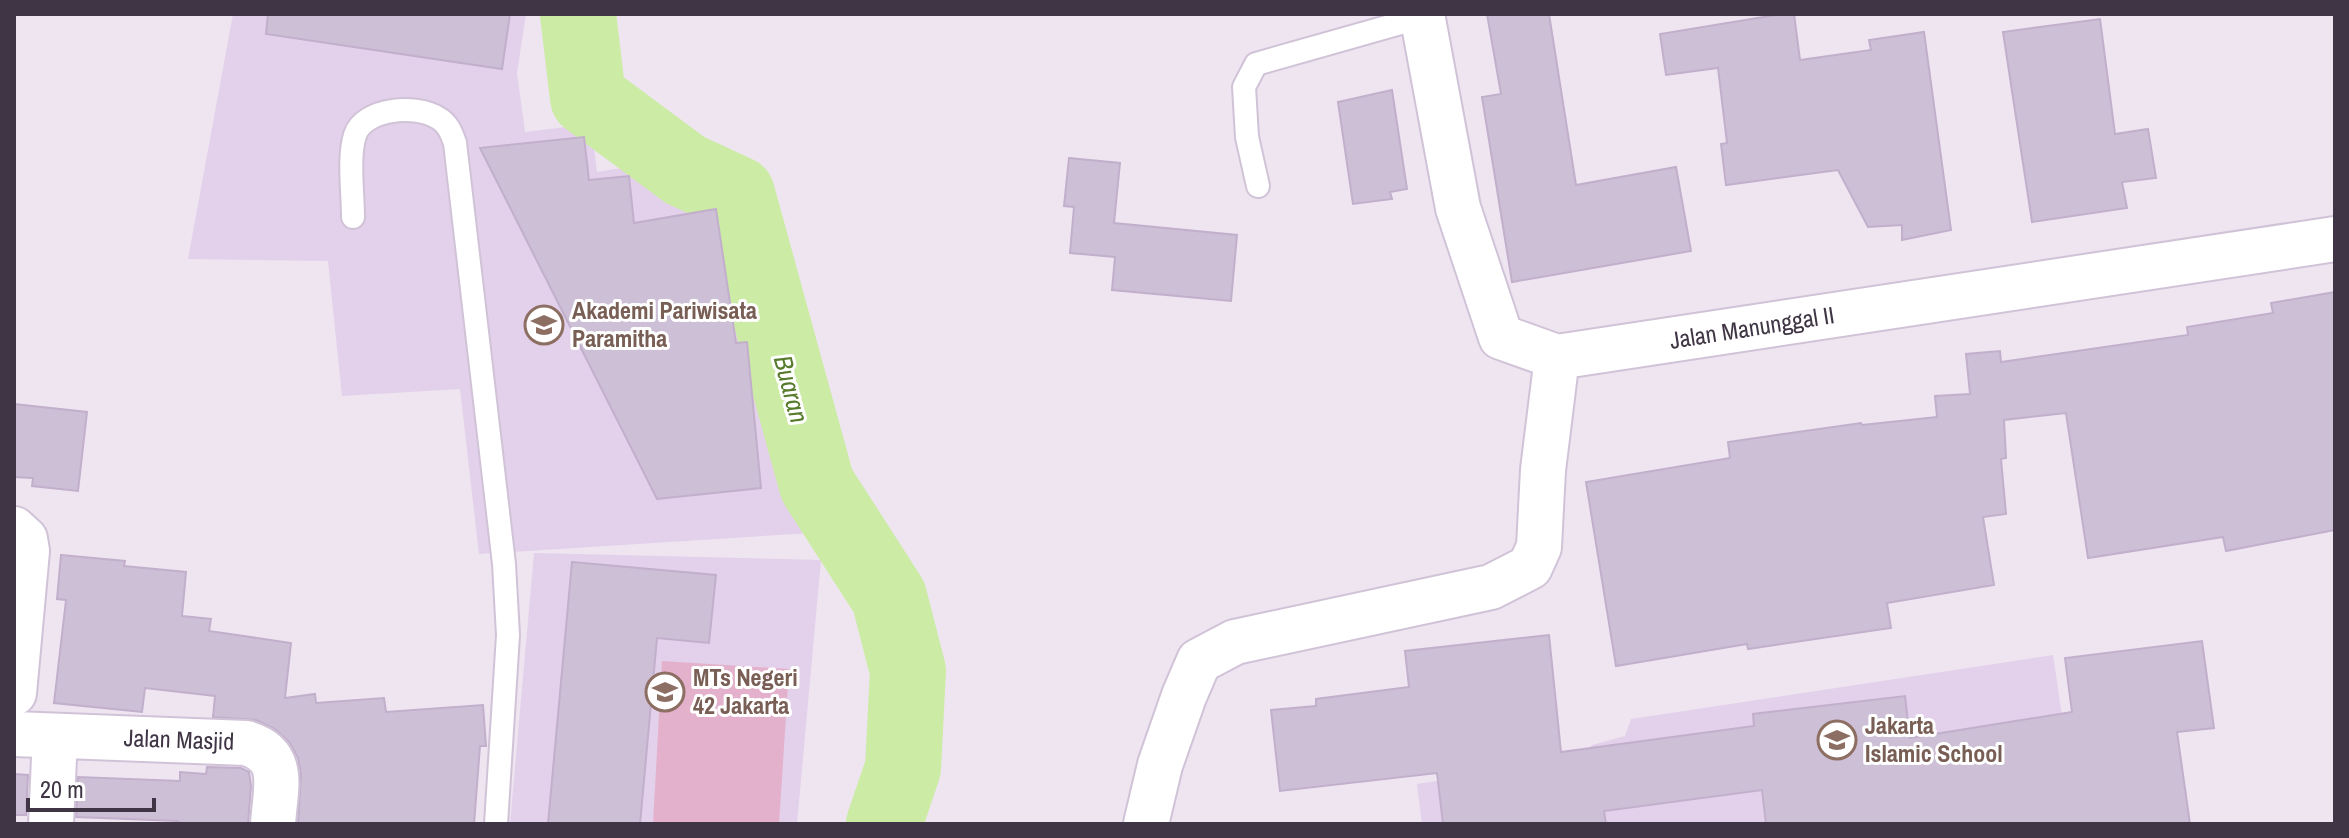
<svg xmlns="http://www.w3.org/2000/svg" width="2349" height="838" font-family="'Archivo Narrow',sans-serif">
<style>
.education{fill:#e3d0ea}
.green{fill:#e3b1cb}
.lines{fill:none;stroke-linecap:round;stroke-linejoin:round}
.river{stroke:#cceba5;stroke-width:76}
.building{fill:#cdbfd5;stroke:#c2afcc;stroke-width:2}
.service-casing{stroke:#d1c3d7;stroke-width:26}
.minor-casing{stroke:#d1c3d7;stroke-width:48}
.service{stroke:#fff;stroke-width:22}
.minor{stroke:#fff;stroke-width:44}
.labels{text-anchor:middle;stroke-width:6;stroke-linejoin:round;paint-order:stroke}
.education-label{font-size:24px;font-weight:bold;fill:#785e54;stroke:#fff;text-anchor:start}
.street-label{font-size:24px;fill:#3f3544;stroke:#fff}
.water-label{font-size:26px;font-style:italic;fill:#567b2b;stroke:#fff}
</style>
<rect width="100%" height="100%" fill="#eee5f1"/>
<path class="education" d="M 233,14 L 526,14 L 517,73 L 525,132 L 591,124 L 597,172 L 640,165 L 721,209 L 811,533 L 479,554 L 460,389 L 342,396 L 328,261 L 188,259 Z
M 534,553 L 821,560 L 797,824 L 510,824 Z
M 2053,655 L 2078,824 L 1422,824 L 1417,784 L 1582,758 L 1592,745 L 1625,736 L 1631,719 Z"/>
<path class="green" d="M 662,661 L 789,669 L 779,824 L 653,824 Z"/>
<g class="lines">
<path class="river" d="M 578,14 L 588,98 L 685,170 L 737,194 L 817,485 L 889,597 L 908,671 L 903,768 L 884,824"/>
</g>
<path class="building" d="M 268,14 L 510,14 L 502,69 L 266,34 Z
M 1487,14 L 1549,14 L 1576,185 L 1676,167 L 1691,251 L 1512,282 L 1482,97 L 1501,94 Z
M 1782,14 L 1794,14 L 1800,60 L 1871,50 L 1869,40 L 1924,32 L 1951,230 L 1902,240 L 1902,225 L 1868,227 L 1838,170 L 1726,185 L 1721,144 L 1727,143 L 1718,68 L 1666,75 L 1660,34 Z
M 2100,19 L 2115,134 L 2148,129 L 2156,178 L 2122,182 L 2127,208 L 2032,222 L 2003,32 Z
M 1392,90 L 1407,189 L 1390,192 L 1392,199 L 1353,204 L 1338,102 Z
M 584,137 L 589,180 L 629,176 L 634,223 L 716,209 L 736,343 L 747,342 L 761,488 L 657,499 L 480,148 Z
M 1069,158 L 1120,163 L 1114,223 L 1237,235 L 1231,301 L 1112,290 L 1115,257 L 1070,253 L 1074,207 L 1064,206 Z
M 2335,292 L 2335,530 L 2226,551 L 2223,537 L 2088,558 L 2066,413 L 2004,420 L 2006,458 L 2001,459 L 2006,514 L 1983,517 L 1994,585 L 1887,603 L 1891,628 L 1748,649 L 1747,644 L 1616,666 L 1586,482 L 1730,458 L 1728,442 L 1861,423 L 1862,425 L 1937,417 L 1935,396 L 1970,394 L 1966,354 L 2000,351 L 2001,362 L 2188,335 L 2187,327 L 2273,313 L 2271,303 Z
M 14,404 L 87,412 L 78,491 L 32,486 L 33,478 L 14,477 Z
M 61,555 L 125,561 L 124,566 L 186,572 L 182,616 L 211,619 L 209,631 L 291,643 L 285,698 L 315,694 L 316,703 L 384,698 L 386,712 L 483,705 L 486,746 L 480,746 L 474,824 L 298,824 L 301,774 L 298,758 L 290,743 L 275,729 L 256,720 L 213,717 L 215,696 L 145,688 L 142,712 L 54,703 L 66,600 L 57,599 Z
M 572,562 L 716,575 L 709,643 L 657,638 L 640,824 L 548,824 Z
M 1549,635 L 1561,752 L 1754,726 L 1753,714 L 1905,696 L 1910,738 L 2072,712 L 2065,658 L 2202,641 L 2214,728 L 2177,732 L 2190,824 L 1766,824 L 1762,790 L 1604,811 L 1606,824 L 1443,824 L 1437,773 L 1280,791 L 1271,710 L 1316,706 L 1316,699 L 1409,687 L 1405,651 Z
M 207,767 L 241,768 L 249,772 L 251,786 L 248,824 L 178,823 L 178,821 L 76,817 L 78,777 L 180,781 L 180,772 L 206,774 Z
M 14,774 L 28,775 L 26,815 L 14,815 Z"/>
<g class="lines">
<defs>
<path id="service" d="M 1258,186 L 1247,137 L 1244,87 L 1256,64 L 1422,17
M 353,217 C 353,193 348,157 355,135 C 364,108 416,104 438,118 C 448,123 452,134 455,143 L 504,564 L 508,635 L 496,824"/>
<path id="minor" d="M 1422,14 L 1458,208 L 1501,337 L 1557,357 L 2335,239
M 14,529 L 25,539 L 27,551 L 14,693
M 14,734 L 246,743 C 288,755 275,789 273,824
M 51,824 L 55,736
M 1146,824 L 1160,765 L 1184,696 L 1199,661 L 1235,642 L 1491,587 L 1530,567 L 1539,547 L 1543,470 L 1557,357"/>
</defs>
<use href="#service" class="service-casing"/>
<use href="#minor" class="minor-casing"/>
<use href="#service" class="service"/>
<use href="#minor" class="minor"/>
</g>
<defs>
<symbol id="university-ring" viewBox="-11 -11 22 22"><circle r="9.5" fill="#fff" stroke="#8d6e63" stroke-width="1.5"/><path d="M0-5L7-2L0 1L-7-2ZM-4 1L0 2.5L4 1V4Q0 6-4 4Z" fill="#8d6e63"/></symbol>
<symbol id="school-ring" viewBox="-11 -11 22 22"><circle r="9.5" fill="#fff" stroke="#8d6e63" stroke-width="1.5"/><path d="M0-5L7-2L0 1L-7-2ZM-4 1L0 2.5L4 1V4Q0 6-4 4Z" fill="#8d6e63"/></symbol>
</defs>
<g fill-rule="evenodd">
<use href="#university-ring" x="522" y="303" width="44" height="44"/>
<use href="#school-ring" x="643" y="670" width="44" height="44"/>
<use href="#school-ring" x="1815" y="718" width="44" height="44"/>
</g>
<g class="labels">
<g class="education-label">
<text x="572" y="319">Akademi Pariwisata<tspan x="572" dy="28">Paramitha</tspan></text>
<text x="693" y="686">MTs Negeri<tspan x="693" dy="28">42 Jakarta</tspan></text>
<text x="1865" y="734">Jakarta<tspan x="1865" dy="28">Islamic School</tspan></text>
</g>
<g class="street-label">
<text transform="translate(1752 328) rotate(-9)" y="8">Jalan Manunggal II</text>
<text transform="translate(179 740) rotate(2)" y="8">Jalan Masjid</text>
</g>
<g class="water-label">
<text transform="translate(791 389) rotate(75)" y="9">Buaran</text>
</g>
</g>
<rect width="2349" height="838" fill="none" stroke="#3f3544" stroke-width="32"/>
<path d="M28 798v12h126v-12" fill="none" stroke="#3f3544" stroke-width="4"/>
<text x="40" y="798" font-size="24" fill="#3f3544" stroke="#ffffff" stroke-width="6" paint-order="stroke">20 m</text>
</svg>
